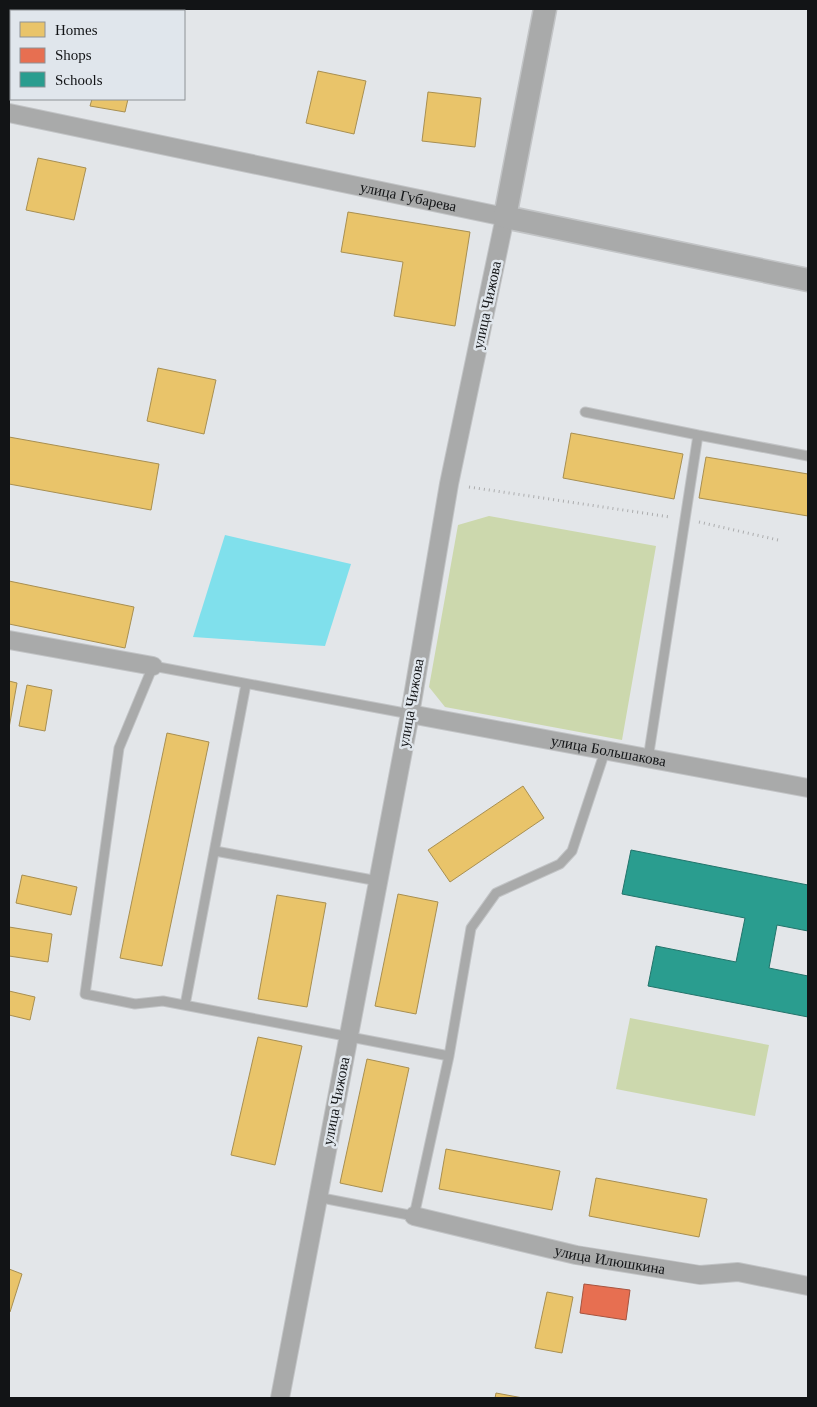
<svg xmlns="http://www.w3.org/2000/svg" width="817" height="1407" font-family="'Times New Roman',serif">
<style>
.green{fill:#ccd8ad}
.water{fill:#80e0ec}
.homes{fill:#e9c46a;stroke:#a88f51}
.shops{fill:#e76f51;stroke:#a7543f}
.schools{fill:#2a9d8f;stroke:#23746b}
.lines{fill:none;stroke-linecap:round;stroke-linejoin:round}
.service-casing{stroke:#c2c4c6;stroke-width:11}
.minor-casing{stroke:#c2c4c6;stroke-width:20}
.tertiary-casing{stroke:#c2c4c6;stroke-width:25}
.path{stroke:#acadae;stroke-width:3;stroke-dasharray:1 4;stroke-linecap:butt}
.service{stroke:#a9aaaa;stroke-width:9}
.minor{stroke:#a9aaaa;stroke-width:18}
.tertiary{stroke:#a9aaaa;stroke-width:22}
.labels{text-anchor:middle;stroke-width:5;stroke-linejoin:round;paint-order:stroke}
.street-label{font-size:15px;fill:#121416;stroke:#e0e6ec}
</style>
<rect width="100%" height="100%" fill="#e3e6e9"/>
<path class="green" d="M 489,516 L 656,546 L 622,740 L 445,707 L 429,687 L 458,525 Z
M 630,1018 L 769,1045 L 755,1116 L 616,1089 Z"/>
<path class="water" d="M 225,535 L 351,564 L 325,646 L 193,637 Z"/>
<path class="homes" d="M 318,71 L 366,81 L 354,134 L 306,123 Z
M 428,92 L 481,98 L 475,147 L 422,141 Z
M 92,99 L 128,99 L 125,112 L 90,106 Z
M 38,158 L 86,168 L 74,220 L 26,210 Z
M 348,212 L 470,232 L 455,326 L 394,316 L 403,262 L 341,252 Z
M 158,368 L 216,380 L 204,434 L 147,421 Z
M 571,433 L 683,454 L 674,499 L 563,478 Z
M 9,437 L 159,464 L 151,510 L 9,484 Z
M 706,457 L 808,474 L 808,516 L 699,498 Z
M 9,581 L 134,607 L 125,648 L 9,624 Z
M 9,681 L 17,683 L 9,728 Z
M 27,685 L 52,690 L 45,731 L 19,726 Z
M 167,733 L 209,742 L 162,966 L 120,958 Z
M 523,786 L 544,818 L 450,882 L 428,850 Z
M 22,875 L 77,887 L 71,915 L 16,903 Z
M 398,894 L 438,902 L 416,1014 L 375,1006 Z
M 277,895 L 326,903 L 307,1007 L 258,999 Z
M 9,927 L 52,934 L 48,962 L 9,956 Z
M 9,991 L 35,997 L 30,1020 L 9,1015 Z
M 258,1037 L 302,1046 L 275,1165 L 231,1155 Z
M 367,1059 L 409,1068 L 382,1192 L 340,1183 Z
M 446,1149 L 560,1171 L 552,1210 L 439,1189 Z
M 596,1178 L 707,1199 L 699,1237 L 589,1216 Z
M 9,1269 L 22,1274 L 10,1312 L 9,1312 Z
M 547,1292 L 573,1297 L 562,1353 L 535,1348 Z
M 496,1393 L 523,1398 L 495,1398 Z"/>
<path class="shops" d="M 584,1284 L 630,1290 L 626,1320 L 580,1313 Z"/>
<path class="schools" d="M 631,850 L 808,885 L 808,931 L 777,925 L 769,968 L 808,976 L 808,1017 L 648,986 L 656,946 L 736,962 L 745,918 L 622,894 Z"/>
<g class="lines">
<defs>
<path id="service" d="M 585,412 L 698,435
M 410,714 L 153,666 L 119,748 L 85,994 L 135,1004 L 163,1001 L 449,1056 L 471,928 L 496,893 L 560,864 L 572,851 L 605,751
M 648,759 L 698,435 L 808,456
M 215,851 L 378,881
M 185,1005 L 246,684
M 317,1197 L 414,1216 L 449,1056"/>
<g id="minor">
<path id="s1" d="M 9,113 L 505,217 L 449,484 L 410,714 L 280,1398"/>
<path d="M 9,640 L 153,666"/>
<path id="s2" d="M 410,714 L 808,788"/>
<path id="s3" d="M 414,1216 L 576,1255 L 700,1275 L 738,1272 L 808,1286"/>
</g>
<path id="tertiary" d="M 545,9 L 505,217 L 808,280"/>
</defs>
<use href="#service" class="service-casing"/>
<use href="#minor" class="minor-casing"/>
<use href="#tertiary" class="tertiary-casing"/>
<path class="path" d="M 469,487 L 670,517
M 699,522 L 778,540"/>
<use href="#service" class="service"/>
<use href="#minor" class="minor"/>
<use href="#tertiary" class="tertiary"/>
</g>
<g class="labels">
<g class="street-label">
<text dy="5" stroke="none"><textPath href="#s1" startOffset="408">улица Губарева</textPath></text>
<text transform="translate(487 305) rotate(-78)" y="5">улица Чижова</text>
<text transform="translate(411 703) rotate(-80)" y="5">улица Чижова</text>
<text dy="5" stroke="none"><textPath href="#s2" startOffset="202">улица Большакова</textPath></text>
<text transform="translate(336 1101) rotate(-79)" y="5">улица Чижова</text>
<text dy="5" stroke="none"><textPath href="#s3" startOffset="201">улица Илюшкина</textPath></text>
</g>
</g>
<rect width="817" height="1407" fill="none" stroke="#121416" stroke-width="20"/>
<rect x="10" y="10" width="175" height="90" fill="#e0e6ec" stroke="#8e9296"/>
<rect x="20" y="22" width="25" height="15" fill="#e9c46a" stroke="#8e9296"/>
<text x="55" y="35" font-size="15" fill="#121416">Homes</text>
<rect x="20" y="48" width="25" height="15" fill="#e76f51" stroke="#8e9296"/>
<text x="55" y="60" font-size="15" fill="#121416">Shops</text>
<rect x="20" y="72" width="25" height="15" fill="#2a9d8f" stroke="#8e9296"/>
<text x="55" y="85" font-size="15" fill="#121416">Schools</text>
</svg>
